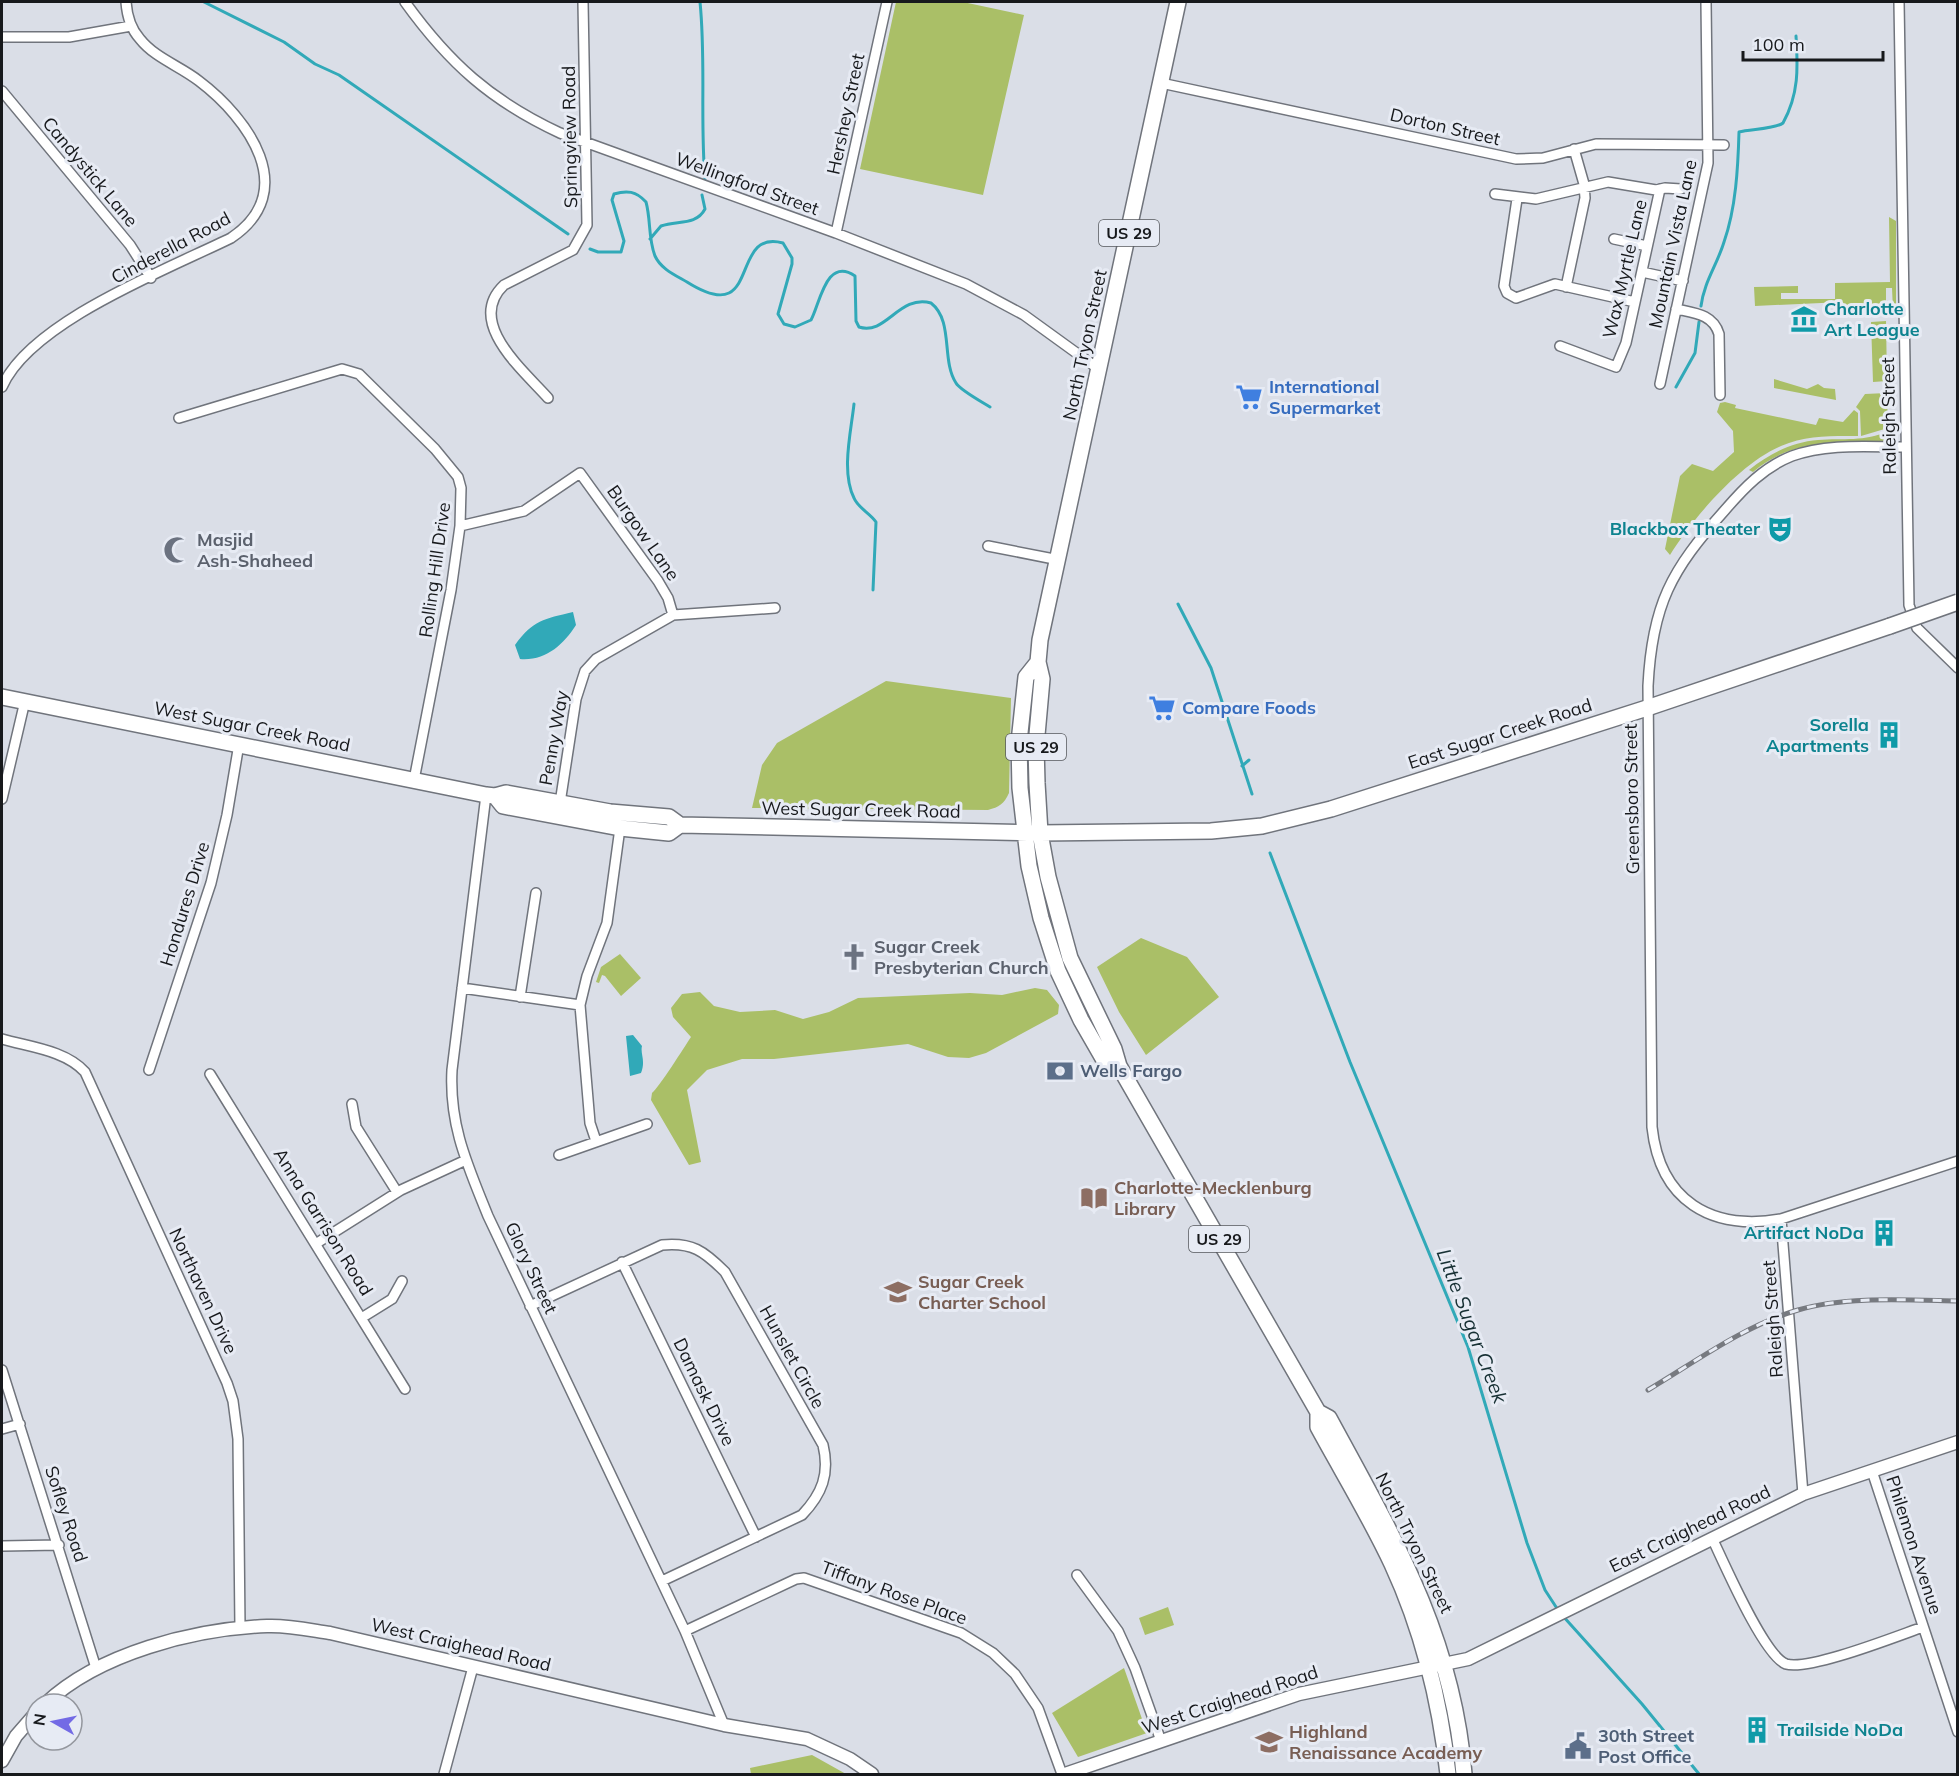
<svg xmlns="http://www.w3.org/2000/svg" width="1959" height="1776" font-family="Mulish,sans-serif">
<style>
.green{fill:#aabf67}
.water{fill:#31a9b8}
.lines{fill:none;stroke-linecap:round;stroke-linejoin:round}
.stream{stroke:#31a9b8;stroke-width:3}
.minor-casing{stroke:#70747c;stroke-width:12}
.tertiary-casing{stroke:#70747c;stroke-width:15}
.primary-casing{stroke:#70747c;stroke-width:18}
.minor{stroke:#fff;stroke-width:9}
.tertiary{stroke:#fff;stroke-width:12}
.primary{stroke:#fff;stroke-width:15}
.rail-casing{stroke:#777a80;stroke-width:5}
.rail{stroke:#e7ebf4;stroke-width:3;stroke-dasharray:9;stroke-linecap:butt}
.primary-bridge-casing{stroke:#70747c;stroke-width:18;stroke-linecap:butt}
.primary-bridge{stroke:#fff;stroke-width:15}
.labels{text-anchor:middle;stroke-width:6;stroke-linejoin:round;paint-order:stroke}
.shield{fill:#e7ebf4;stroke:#55585d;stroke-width:1.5}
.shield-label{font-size:16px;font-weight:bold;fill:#17191c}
.street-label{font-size:18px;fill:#17191c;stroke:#e7ebf4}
.culture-label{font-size:18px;font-weight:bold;fill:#0d838f;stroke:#e7ebf4;text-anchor:end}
.shop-label{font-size:18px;font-weight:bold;fill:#366cbe;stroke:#e7ebf4;text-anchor:start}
.worship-label{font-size:18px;font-weight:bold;fill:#5b616d;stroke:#e7ebf4;text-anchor:start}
.service-label{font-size:18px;font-weight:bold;fill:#4e5e75;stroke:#e7ebf4;text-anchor:start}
.education-label{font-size:18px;font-weight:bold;fill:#785e54;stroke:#e7ebf4;text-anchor:start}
.water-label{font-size:20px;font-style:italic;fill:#173034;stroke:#e7ebf4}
</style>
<rect width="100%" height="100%" fill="#dadee7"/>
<path class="green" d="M 896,2 L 963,2 L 1024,15 L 983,195 L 860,169 Z
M 1889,217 L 1896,221 L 1896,310 L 1893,310 L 1892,288 L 1886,288 L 1886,306 L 1844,307 L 1843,302 L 1755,306 L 1754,287 L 1798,286 L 1798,293 L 1781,293 L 1781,299 L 1835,299 L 1835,283 L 1890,282 Z
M 1886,321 L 1887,381 L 1873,382 L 1871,322 Z
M 1774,379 L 1807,389 L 1818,384 L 1824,388 L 1835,389 L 1836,400 L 1774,388 Z
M 1887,393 L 1888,428 L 1861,436 L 1860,411 L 1856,407 L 1865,394 Z
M 1725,402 L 1736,405 L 1735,408 L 1816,425 L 1819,418 L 1843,422 L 1854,410 L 1858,413 L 1858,436 C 1832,436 1806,435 1781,446 C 1740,463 1693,518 1670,555 L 1665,549 L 1680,476 L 1692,464 L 1713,471 L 1734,452 L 1733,431 L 1717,412 L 1720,403 Z
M 1888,431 L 1888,441 C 1839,443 1792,438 1753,472 L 1749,470 C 1769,454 1792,442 1818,440 C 1843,438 1865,442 1888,431 Z
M 886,681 L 1011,698 L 1009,793 C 1004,804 999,807 988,810 L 752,808 L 762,765 L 777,743 Z
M 1141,938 L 1187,957 L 1219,997 L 1146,1055 L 1119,1012 L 1097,967 Z
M 620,954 L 641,978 L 621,996 L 605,976 L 602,975 L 599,983 L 596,982 L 601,967 Z
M 1035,988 L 1047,990 L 1059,1005 L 1058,1014 L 986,1053 L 969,1058 L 948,1057 L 908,1044 L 774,1059 L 742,1059 L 707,1070 L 687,1090 L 701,1162 L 689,1165 L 651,1100 L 652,1093 C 658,1089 685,1046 691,1037 L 673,1017 L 671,1008 L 682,994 L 700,992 L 714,1006 L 740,1012 L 775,1010 L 803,1019 L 829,1012 L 858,998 L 970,993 L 1002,995 Z
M 1168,1607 L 1174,1625 L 1145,1635 L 1139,1618 Z
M 1124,1668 L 1147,1733 L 1078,1757 L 1052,1713 Z
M 812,1755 L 846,1774 L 751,1774 L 750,1768 Z"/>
<path class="water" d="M 573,612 L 576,625 C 563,645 546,661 520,659 L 515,645 C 533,620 544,619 573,612 Z
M 633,1035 L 642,1046 C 640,1054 646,1060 641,1073 L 630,1076 L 626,1036 Z"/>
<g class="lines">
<path class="stream" d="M 204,2 L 284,42 L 315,64 L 339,75 L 568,234
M 700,2 C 706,61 700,120 705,179
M 650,239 L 661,226 C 677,220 696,226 705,209 L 702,195
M 590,249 L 598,252 L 621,252 L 624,241 L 612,200 L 614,194 C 627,190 636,191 646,202 C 651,220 648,238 655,256 C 661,269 675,275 687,282 C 763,330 728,228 783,243 L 792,258 L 792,264 L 778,314 L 784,324 L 795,327 L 811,320 C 820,304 826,256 855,276 L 856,321 L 859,327 C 886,336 899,294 931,303 C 954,321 941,360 956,383 C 960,390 982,402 990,407
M 1701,306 C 1704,282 1717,265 1724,242 C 1736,208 1738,167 1739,132 C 1750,129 1776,129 1783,123 C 1799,94 1798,68 1796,36
M 1676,387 L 1695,353 L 1699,322
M 854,404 C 851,432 841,472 854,498 C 858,508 870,513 876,522 L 873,590
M 1178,604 L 1211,668 L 1252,794
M 1242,766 L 1249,760
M 1270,853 L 1350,1062 L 1468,1347 L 1527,1543 L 1545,1590 L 1558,1610
M 1562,1615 L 1642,1704 L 1699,1774"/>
<defs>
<path id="minor" d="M 405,2 C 449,63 491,101 560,133 L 836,233 L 966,284 L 1024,315 L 1100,370
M 1899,2 L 1909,605 L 1917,628 L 1958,668
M 2,37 L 69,37 L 131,26
M 1161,83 L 1516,159 L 1543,158 L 1596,144 L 1724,145
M 2,91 L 130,245 L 151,278
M 1495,194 L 1536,199 L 1608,182 L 1656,190 L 1665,188 L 1681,189
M 1517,199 L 1504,286 L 1507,293 L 1516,298 L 1555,284 L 1635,302
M 836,233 L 887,2
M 1614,239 L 1647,246
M 1642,272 L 1683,281
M 1566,287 L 1585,198 L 1584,184 L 1574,149
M 1676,309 C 1694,313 1713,314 1719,334 L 1720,395
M 1560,346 L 1616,367 L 1626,343 L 1660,189
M 1660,384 L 1708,163 L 1706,2
M 2,387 C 30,322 168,269 231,238 C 301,191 248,118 199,81 C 180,66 155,58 140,39 C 130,28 127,16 126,2
M 548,398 C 523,370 465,322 504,285 L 573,250 L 587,225 L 583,2
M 179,418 L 342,369 L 359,374 L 435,449 L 458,477 L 461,488 L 460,526 L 451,590 L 414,780
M 1906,447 C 1869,447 1827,443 1792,456 C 1764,467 1744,488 1725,510 C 1671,570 1652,605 1648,686 L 1652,1127 C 1660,1201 1711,1231 1781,1219 L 1958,1161
M 460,526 L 524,511 L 580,473 L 658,581 L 668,598 L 673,615
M 988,546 L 1059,560
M 486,795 L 452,1070 C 449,1126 468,1166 488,1216 L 685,1631 L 724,1725
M 2,799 L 25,701
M 560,803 L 576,699 L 585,671 L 596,659 L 673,615 L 775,608
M 462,988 L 580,1005
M 520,997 L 536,893
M 2,1039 C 29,1047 65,1050 85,1072 L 227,1383 L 233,1401 L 238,1439 L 240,1628
M 149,1070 L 211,883 L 227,815 L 239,744
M 210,1074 L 405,1389
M 352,1104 L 356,1127 L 397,1192
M 596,1141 L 590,1123 L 580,1005 L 587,976 L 607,923 L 620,828
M 559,1155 L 647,1124
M 1781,1219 L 1803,1494
M 317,1243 L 401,1190 L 466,1160
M 622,1262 L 756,1537
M 530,1306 L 662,1245 C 692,1242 704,1251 725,1272 L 823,1445 C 830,1474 822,1494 802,1515 L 662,1581
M 363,1317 L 392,1299 L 402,1281
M 2,1370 L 96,1668
M 2,1429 L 20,1424
M 1872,1471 L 1958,1732
M 1712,1538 C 1724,1563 1764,1656 1786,1664 C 1809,1671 1897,1636 1923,1627
M 2,1546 L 59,1545
M 1077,1575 L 1118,1631 L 1135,1668 L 1161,1741
M 685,1631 L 796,1579 L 804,1578 L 961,1633 L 993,1653 L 1015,1674 L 1038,1708 L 1062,1774
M 444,1774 L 473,1667"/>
<path id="tertiary" d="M 45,1704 C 99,1653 194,1629 267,1626 C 288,1625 310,1630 330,1633 L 724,1725 L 807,1739 L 850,1759 L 872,1774
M 2,1761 L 16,1736 L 36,1713
M 1065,1774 L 1299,1694 L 1468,1659 L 1803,1494 L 1958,1442"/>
<path id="primary" d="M 1178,2 L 1040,640 L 1038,662 L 1042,679 L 1036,746 L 1037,783 L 1040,833 L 1048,877 L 1070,958 L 1114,1049 L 1119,1066 L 1318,1412 L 1318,1427 C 1343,1473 1370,1517 1392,1564 C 1423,1631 1440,1701 1448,1774
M 1038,662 L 1026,677 L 1019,742 L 1020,788 L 1029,866 L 1041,918 L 1058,971 L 1081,1020 L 1104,1060 L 1119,1066
M 2,697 L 486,795 L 495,796 L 506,793 L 610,812 L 669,817 L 680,825 L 1040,833 L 1211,831 L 1262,826 L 1331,809 L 1647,708 L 1890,626
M 495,796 L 503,806 L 620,828 L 669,833 L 680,825
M 1318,1412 L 1329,1418 C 1393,1536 1453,1637 1464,1774"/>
</defs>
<use href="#minor" class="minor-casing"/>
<use href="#tertiary" class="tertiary-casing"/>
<use href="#primary" class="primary-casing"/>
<use href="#minor" class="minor"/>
<use href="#tertiary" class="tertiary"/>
<use href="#primary" class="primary"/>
<defs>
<path id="rail" d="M 1648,1390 C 1695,1362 1745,1325 1798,1310 C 1845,1296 1908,1300 1958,1301"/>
</defs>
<use href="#rail" class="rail-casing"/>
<use href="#rail" class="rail"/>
<defs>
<path id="primary-bridge" d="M 1890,626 L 1958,602"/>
</defs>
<use href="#primary-bridge" class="primary-bridge-casing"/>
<use href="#primary-bridge" class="primary-bridge"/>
</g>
<defs>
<symbol id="museum-bare" viewBox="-9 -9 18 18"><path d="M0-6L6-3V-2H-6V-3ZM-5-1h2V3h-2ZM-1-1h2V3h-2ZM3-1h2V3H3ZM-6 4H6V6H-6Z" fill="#0f9aa8" stroke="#e7ebf4" stroke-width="2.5" paint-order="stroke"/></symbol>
<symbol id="supermarket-bare" viewBox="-9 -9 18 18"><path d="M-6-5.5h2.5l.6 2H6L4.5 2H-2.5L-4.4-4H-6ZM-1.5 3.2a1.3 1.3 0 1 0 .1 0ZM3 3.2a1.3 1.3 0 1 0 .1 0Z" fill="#3f7fe0" stroke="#e7ebf4" stroke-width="2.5" paint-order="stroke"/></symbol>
<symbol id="theatre-bare" viewBox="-9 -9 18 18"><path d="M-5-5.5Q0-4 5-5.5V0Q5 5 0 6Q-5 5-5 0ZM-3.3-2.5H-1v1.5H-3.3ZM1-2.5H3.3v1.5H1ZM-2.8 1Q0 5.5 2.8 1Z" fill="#0f9aa8" stroke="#e7ebf4" stroke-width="2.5" paint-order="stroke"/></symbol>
<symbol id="mosque-bare" viewBox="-9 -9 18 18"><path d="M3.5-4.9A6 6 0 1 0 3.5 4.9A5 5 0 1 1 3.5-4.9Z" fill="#6b7280" stroke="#e7ebf4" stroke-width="2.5" paint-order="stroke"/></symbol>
<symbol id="building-bare" viewBox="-9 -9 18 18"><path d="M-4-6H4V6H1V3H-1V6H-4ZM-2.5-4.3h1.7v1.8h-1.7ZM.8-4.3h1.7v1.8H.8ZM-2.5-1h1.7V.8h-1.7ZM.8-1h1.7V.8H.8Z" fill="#0f9aa8" stroke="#e7ebf4" stroke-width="2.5" paint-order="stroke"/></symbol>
<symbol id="church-bare" viewBox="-9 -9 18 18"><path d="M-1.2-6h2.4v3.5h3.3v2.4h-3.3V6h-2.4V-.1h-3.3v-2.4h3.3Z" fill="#6b7280" stroke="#e7ebf4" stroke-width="2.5" paint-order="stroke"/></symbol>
<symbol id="bank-bare" viewBox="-9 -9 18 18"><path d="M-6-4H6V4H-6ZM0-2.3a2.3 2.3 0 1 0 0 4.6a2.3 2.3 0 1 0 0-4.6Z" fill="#5c6f8a" stroke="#e7ebf4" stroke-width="2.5" paint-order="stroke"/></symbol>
<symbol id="library-bare" viewBox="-9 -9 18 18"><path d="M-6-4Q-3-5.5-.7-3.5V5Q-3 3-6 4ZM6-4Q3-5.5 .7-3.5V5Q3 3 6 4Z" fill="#8d6e63" stroke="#e7ebf4" stroke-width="2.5" paint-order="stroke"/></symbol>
<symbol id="school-bare" viewBox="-9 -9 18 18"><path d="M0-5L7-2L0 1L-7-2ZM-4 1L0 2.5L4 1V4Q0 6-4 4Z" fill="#8d6e63" stroke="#e7ebf4" stroke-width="2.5" paint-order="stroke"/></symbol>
<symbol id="civic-bare" viewBox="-9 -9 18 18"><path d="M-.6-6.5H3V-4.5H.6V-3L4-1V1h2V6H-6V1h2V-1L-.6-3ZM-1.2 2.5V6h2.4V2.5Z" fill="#5c6f8a" stroke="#e7ebf4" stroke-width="2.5" paint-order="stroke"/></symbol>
</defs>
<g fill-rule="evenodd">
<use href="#museum-bare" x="1785" y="300" width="38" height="38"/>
<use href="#supermarket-bare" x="1230" y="378" width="38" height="38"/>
<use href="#theatre-bare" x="1761" y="510" width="38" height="38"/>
<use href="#mosque-bare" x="158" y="531" width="38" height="38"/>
<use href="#supermarket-bare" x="1143" y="689" width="38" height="38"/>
<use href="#building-bare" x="1870" y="716" width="38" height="38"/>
<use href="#church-bare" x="835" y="938" width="38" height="38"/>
<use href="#bank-bare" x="1041" y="1052" width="38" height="38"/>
<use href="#library-bare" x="1075" y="1179" width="38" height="38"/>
<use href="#building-bare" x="1865" y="1214" width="38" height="38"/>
<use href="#school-bare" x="879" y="1273" width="38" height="38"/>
<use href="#building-bare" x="1738" y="1711" width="38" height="38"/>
<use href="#school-bare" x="1250" y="1723" width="38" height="38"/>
<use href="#civic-bare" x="1559" y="1727" width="38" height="38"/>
</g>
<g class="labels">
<g class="shield">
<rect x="1099" y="220" width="60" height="26" rx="4.5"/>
<rect x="1006" y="734" width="60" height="26" rx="4.5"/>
<rect x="1189" y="1226" width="60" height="26" rx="4.5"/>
</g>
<g class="shield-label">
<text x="1129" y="239">US 29</text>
<text x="1036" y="753">US 29</text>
<text x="1219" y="1245">US 29</text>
</g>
<g class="street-label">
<text transform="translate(846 114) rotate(-78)" y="6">Hershey Street</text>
<text transform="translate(1445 127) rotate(13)" y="6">Dorton Street</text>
<text transform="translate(570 137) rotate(-91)" y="6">Springview Road</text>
<text transform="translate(90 172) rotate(50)" y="6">Candystick Lane</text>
<text transform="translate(747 184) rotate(20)" y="6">Wellingford Street</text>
<text transform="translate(1673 244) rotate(-78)" y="6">Mountain Vista Lane</text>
<text transform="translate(171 248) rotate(-28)" y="6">Cinderella Road</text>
<text transform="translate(1625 269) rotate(-77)" y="6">Wax Myrtle Lane</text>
<text transform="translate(1085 345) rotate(-78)" y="6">North Tryon Street</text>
<text transform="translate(1889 416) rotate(-91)" y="6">Raleigh Street</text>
<text transform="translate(643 533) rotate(55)" y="6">Burgow Lane</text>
<text transform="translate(435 570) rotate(-82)" y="6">Rolling Hill Drive</text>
<text transform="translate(252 727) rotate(11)" y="6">West Sugar Creek Road</text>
<text transform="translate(1500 734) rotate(-18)" y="6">East Sugar Creek Road</text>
<text transform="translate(554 738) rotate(-80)" y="6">Penny Way</text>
<text transform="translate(1632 799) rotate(-91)" y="6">Greensboro Street</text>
<text transform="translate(861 810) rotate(1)" y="6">West Sugar Creek Road</text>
<text transform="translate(185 904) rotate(-73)" y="6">Hondures Drive</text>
<text transform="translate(323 1222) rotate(58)" y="6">Anna Garrison Road</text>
<text transform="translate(531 1268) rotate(65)" y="6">Glory Street</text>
<text transform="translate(203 1291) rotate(65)" y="6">Northaven Drive</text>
<text transform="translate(1773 1319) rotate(-94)" y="6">Raleigh Street</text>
<text transform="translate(792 1357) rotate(61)" y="6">Hunslet Circle</text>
<text transform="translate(704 1392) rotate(64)" y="6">Damask Drive</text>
<text transform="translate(66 1514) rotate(72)" y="6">Sofley Road</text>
<text transform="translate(1690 1529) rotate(-26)" y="6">East Craighead Road</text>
<text transform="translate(1414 1543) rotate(64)" y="6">North Tryon Street</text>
<text transform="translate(1914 1545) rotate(72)" y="6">Philemon Avenue</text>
<text transform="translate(894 1593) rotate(20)" y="6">Tiffany Rose Place</text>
<text transform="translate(461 1645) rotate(13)" y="6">West Craighead Road</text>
<text transform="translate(1230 1700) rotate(-18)" y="6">West Craighead Road</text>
</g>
<g class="culture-label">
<text x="1824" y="315" text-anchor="start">Charlotte<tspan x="1824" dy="21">Art League</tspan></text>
<text x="1760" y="535">Blackbox Theater</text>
<text x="1869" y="731">Sorella<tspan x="1869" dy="21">Apartments</tspan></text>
<text x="1864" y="1239">Artifact NoDa</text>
<text x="1777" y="1736" text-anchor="start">Trailside NoDa</text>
</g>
<g class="shop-label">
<text x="1269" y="393">International<tspan x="1269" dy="21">Supermarket</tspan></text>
<text x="1182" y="714">Compare Foods</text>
</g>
<g class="worship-label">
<text x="197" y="546">Masjid<tspan x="197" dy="21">Ash-Shaheed</tspan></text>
<text x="874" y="953">Sugar Creek<tspan x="874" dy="21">Presbyterian Church</tspan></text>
</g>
<g class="service-label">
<text x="1080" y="1077">Wells Fargo</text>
<text x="1598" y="1742">30th Street<tspan x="1598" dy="21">Post Office</tspan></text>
</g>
<g class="education-label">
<text x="1114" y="1194">Charlotte-Mecklenburg<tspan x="1114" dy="21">Library</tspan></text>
<text x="918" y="1288">Sugar Creek<tspan x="918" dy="21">Charter School</tspan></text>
<text x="1289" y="1738">Highland<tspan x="1289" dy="21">Renaissance Academy</tspan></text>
</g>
<g class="water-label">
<text transform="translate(1472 1326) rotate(69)" y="7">Little Sugar Creek</text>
</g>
</g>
<rect width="1959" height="1776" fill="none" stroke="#17191c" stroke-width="6"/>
<g transform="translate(54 1722) rotate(279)"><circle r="28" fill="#e7ebf4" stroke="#94979e" stroke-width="1.5"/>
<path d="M0-4.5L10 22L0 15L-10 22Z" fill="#736ae5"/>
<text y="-9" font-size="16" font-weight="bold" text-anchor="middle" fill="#17191c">N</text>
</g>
<path d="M1743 51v9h140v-9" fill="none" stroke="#17191c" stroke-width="3"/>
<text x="1752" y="51" font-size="18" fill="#17191c" stroke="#e7ebf4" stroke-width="4.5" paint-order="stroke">100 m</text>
</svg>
